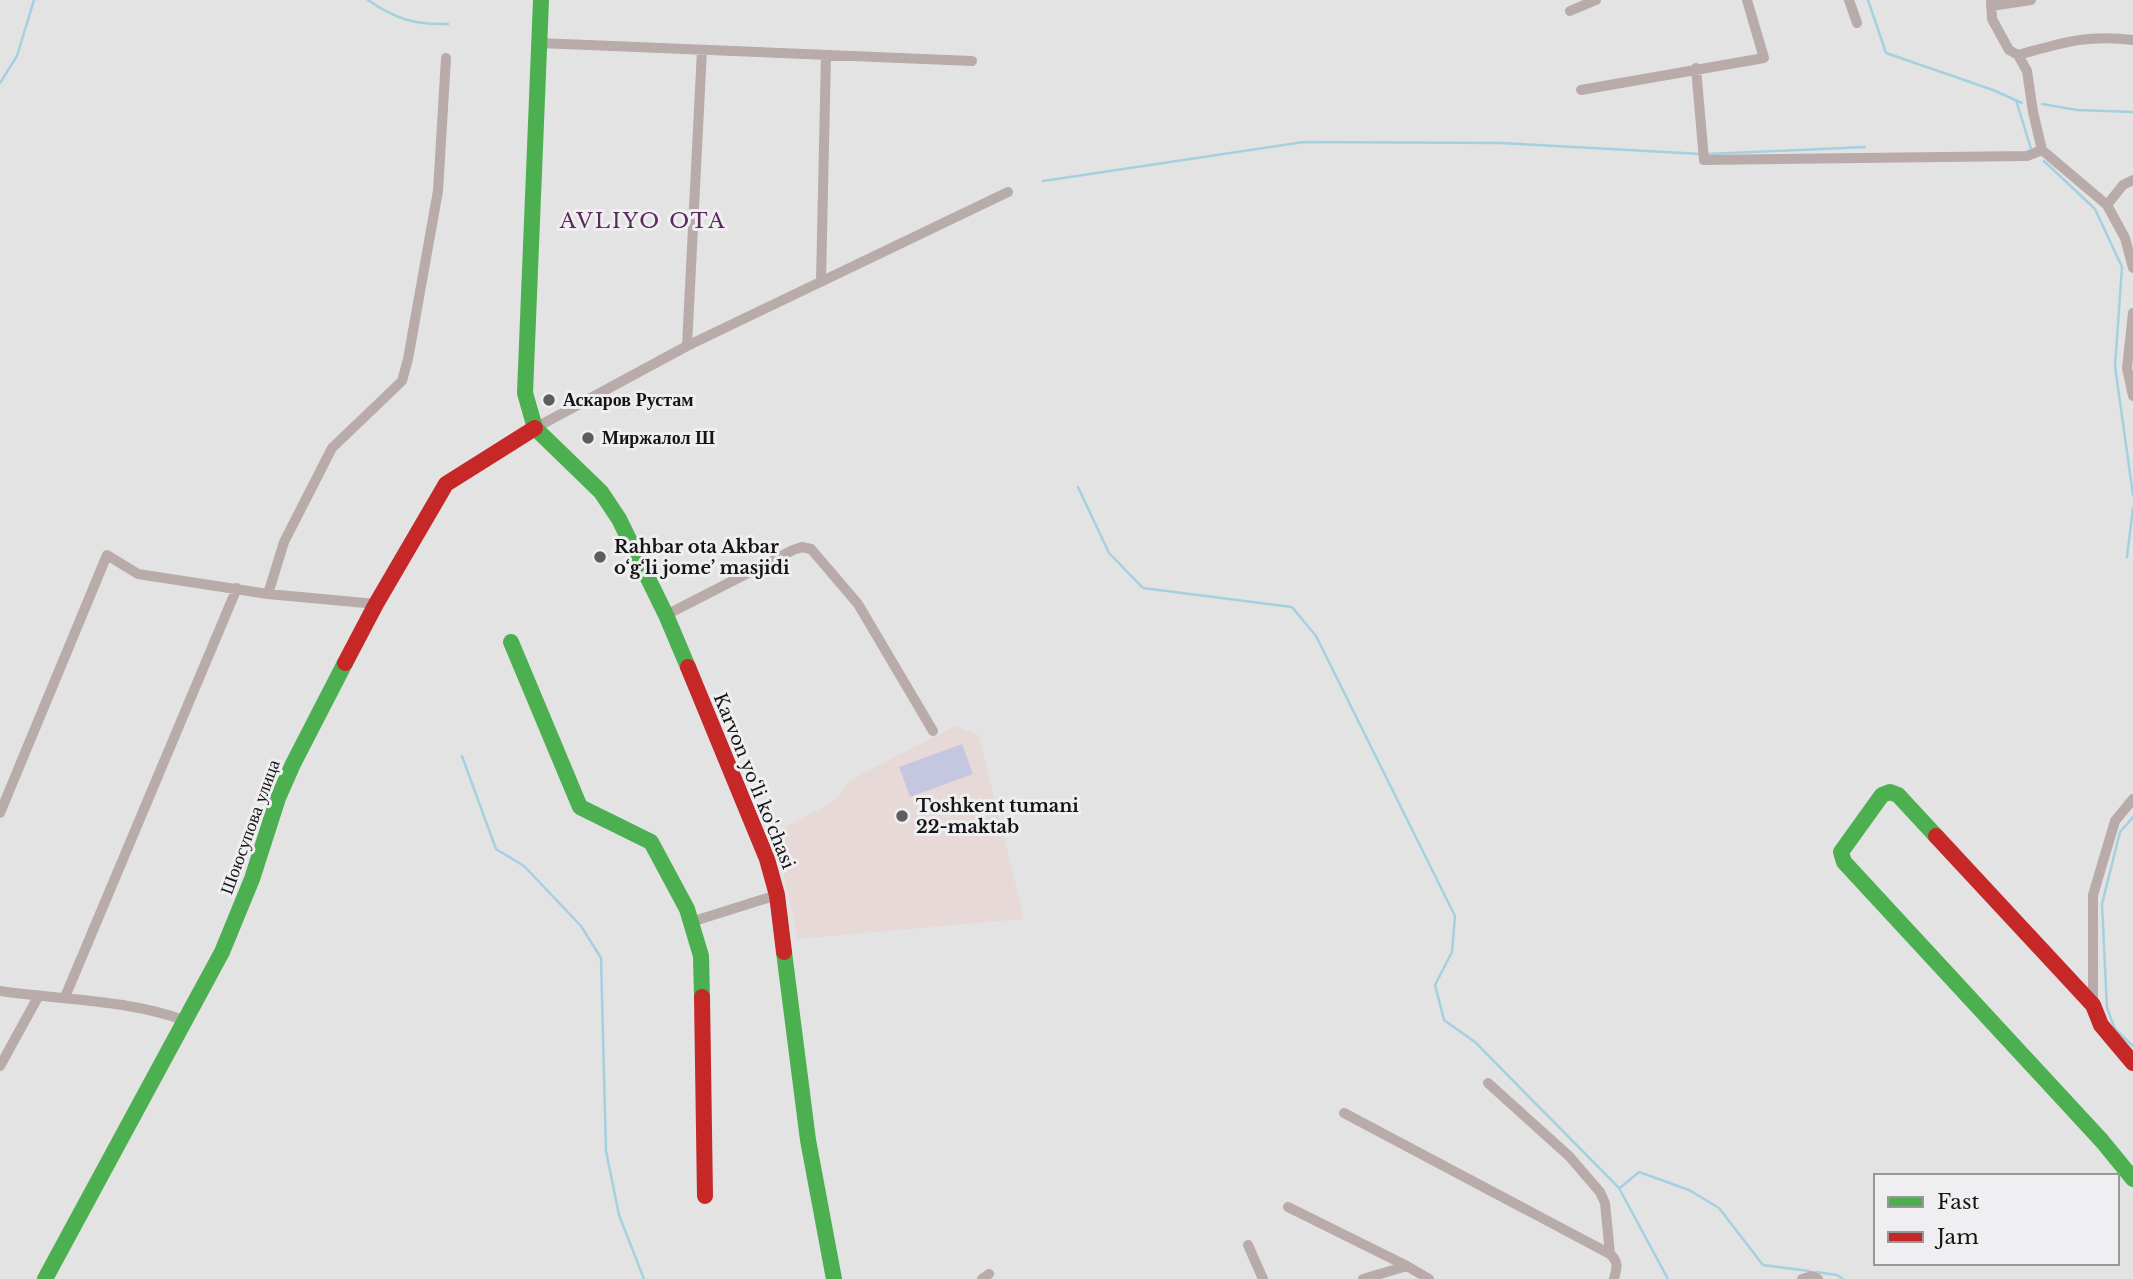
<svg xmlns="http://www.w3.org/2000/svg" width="2133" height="1279" font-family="'Libre Baskerville',serif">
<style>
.education{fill:#e8d9d9}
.green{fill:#c5c7e0}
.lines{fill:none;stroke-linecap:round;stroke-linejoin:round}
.stream{stroke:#a5d0e0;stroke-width:2.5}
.street{stroke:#b9aba9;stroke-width:10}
.fast{stroke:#4caf50;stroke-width:16}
.jam{stroke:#c62828;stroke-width:16}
.poi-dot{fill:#5d5d5e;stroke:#efeff1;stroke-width:2.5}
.labels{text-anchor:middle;stroke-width:6;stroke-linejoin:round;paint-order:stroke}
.poi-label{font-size:18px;font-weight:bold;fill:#151516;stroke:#efeff1;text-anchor:start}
.street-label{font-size:18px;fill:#151516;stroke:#efeff1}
.quarter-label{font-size:21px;letter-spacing:2px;fill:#5b295a;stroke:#efeff1}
</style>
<rect width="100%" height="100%" fill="#e3e3e3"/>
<path class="education" d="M 956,726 L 979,735 L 1024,919 L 798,939 L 774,833 L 838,799 L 848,781 Z"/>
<path class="green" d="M 962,744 L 973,774 L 910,797 L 899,767 Z"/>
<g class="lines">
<path class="stream" d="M 368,0 C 395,19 415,25 448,24
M 1868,0 L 1886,53 L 1993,90 L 2022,103
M 0,83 L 17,56 L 34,0
M 2016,100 L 2031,149
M 2042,104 L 2077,110 L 2133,112
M 1708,154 L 1865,147
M 2044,161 L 2095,209 L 2122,267 L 2115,366 L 2133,495
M 1043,181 L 1304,142 L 1501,143 L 1701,154
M 1078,487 L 1109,553 L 1143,588 L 1292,607 L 1316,636 L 1455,916 L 1452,952 L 1435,985 L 1444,1020 L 1475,1042 L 1619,1188 L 1668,1279
M 2127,557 L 2133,508
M 462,756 L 496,849 L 524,866 L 581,926 L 601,958 L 606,1151 L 619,1215 L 644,1279
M 2133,817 L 2120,832 L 2102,904 L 2107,1008 L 2115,1029 L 2133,1046
M 1620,1188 L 1639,1172 L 1689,1190 L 1719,1208 L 1763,1265 L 1809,1271
M 1816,1272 L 1837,1275 L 1843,1279"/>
<path class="street" d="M 1849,0 L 1857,23
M 1991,0 L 1992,19 L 2009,50 L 2018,55 L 2027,71 L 2033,112 L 2042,150 L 2107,205 L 2125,238 L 2133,268
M 1991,6 L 2031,0
M 1570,11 L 1596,0
M 539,43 L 972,61
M 2018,55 C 2061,43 2087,34 2133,40
M 1696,68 L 1704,160 L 2027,156 L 2042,150
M 1581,90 L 1764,58 L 1747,0
M 2107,205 L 2123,185 L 2133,180
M 821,281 L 826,55
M 2133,313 L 2127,368 L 2133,396
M 687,346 L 702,50
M 535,428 L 687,346 L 1008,192
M 268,594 L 284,542 L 332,448 L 402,381 L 408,359 L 438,191 L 446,58
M 666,615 L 793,550 L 802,547 L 811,549 L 858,604 L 933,731
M 0,813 L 107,555 L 138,574 L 268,594 L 376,604
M 691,922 L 777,895
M 0,991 C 61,1000 127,999 186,1021
M 65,997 L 237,588
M 2093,1005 L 2093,895 L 2115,821 L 2133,799
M 0,1066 L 38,997
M 1488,1083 L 1569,1156 L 1600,1192 L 1605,1203 L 1610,1254 C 1619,1262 1617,1268 1614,1279
M 1344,1113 L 1610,1254
M 1288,1207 L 1407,1266 L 1429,1279
M 1248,1245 L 1263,1279
M 982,1279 L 989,1274
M 1363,1279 L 1407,1266
M 1802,1279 L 1812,1276 L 1818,1279"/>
<path class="fast" d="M 541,0 L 525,393 L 535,428 L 601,492 L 619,519 L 666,615 L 688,667
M 511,642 L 580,807 L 651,842 L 687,909 L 701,956 L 702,997
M 1936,836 L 1898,795 L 1890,792 L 1882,795 L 1841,852 L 1844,862 L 2102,1141 L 2133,1179
M 784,952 L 808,1140 L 834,1279
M 45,1279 L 222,952 L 252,879 L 278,798 L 293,764 L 345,663"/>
<path class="jam" d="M 345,663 L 376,604 L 446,484 L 535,428
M 688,667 L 767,859 L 777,895 L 784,952
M 1936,836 L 2093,1005 L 2101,1025 L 2133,1063
M 702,997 L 705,1196"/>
</g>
<g class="poi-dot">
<circle cx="549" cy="400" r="7"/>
<circle cx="588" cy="438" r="7"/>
<circle cx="600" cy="557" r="7"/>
<circle cx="902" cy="816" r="7"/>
</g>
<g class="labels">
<g class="poi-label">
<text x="563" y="406">Аскаров Рустам</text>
<text x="602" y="444">Миржалол Ш</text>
<text x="614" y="553">Rahbar ota Akbar<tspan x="614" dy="21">o‘g‘li jome’ masjidi</tspan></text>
<text x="916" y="812">Toshkent tumani<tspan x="916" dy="21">22-maktab</tspan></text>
</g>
<g class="street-label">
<text transform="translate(754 781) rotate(68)" y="6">Karvon yo‘li ko'chasi</text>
<text transform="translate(250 827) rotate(-70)" y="6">Шоюсупова улица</text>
</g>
<g class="quarter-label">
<text x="643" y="228">AVLIYO OTA</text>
</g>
</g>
<rect x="1874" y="1174" width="245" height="91" fill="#efeff1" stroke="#989899" stroke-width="2"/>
<rect x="1888" y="1197" width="35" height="10" fill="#4caf50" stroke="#989899" stroke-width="2"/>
<text x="1937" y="1209" font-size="21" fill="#151516">Fast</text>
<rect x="1888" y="1232" width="35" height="10" fill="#c62828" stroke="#989899" stroke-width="2"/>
<text x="1937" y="1244" font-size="21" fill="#151516">Jam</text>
</svg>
